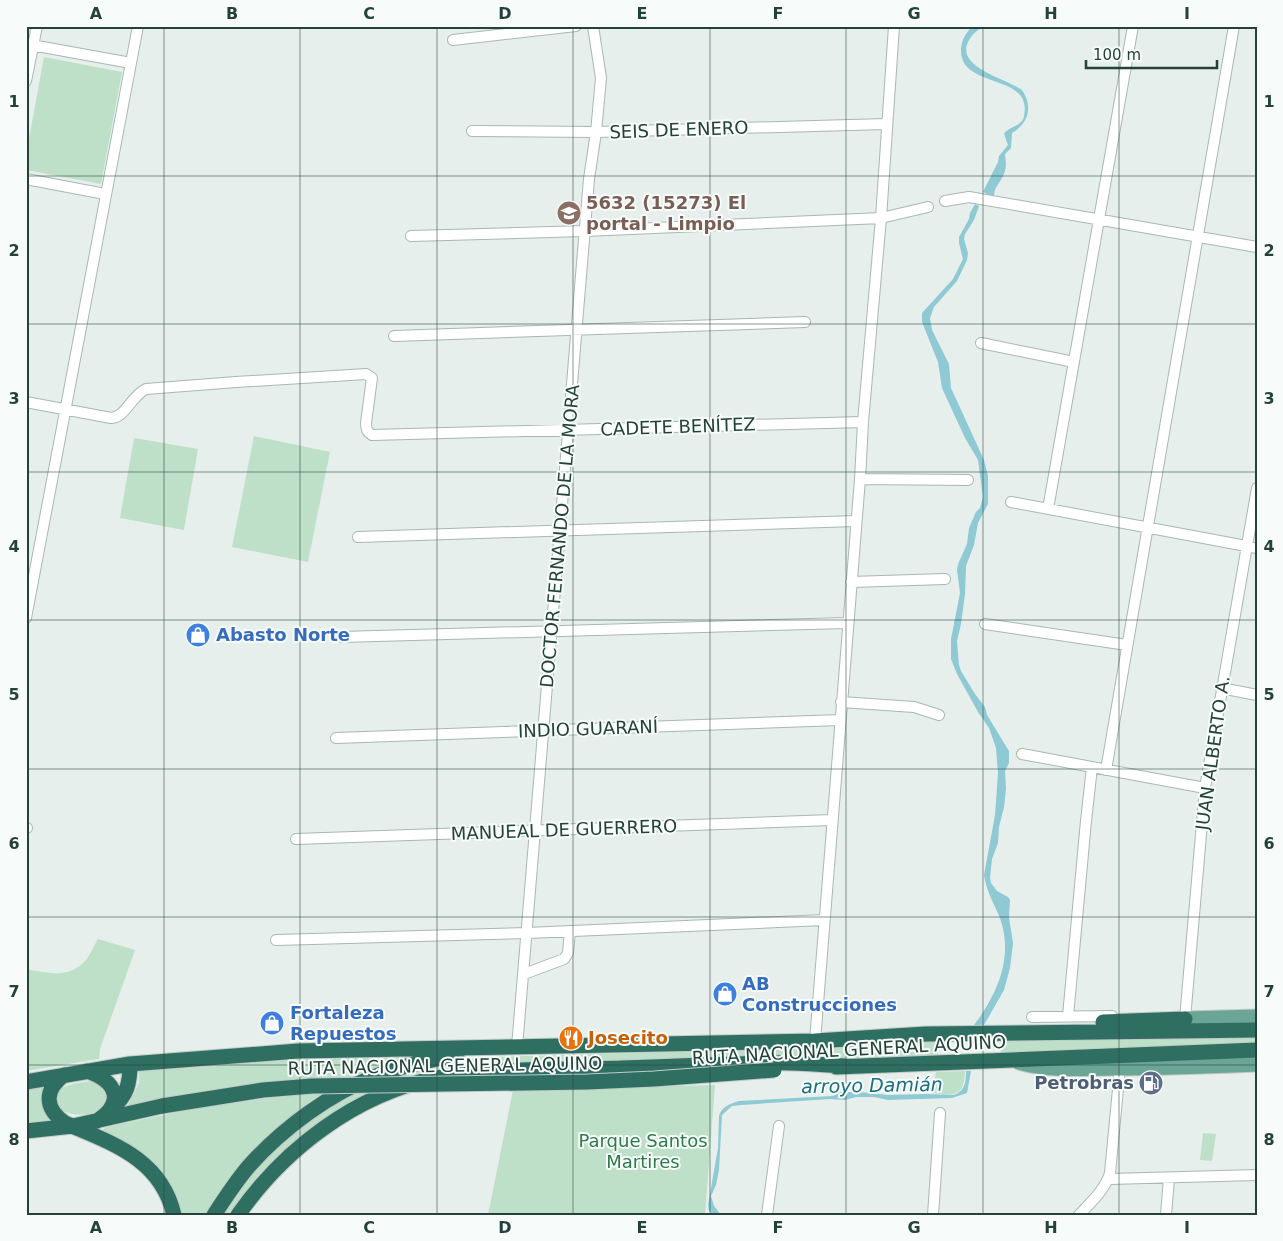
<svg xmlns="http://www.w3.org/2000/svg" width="1283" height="1241" font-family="'DejaVu Sans',sans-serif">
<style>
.green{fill:#bfe0c8}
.water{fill:#8ec9d4}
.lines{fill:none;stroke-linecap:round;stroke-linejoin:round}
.street-casing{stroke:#a8b8b2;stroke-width:12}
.primary-casing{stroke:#c2cac8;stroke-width:17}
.highway-casing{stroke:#c2cac8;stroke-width:17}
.street{stroke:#fff;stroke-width:10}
.primary{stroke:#6aa596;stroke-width:15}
.highway{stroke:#2f6f62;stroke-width:15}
.highway-bridge-casing{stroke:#c2cac8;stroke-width:17;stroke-linecap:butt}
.highway-bridge{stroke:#2f6f62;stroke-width:15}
.grid{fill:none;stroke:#24423a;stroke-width:1;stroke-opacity:0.55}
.labels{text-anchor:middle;stroke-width:4;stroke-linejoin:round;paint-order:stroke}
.street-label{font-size:18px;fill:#24423a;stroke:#f7fbf9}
.education-label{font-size:18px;font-weight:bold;fill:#785e54;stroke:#f7fbf9;text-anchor:start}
.shop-label{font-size:18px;font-weight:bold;fill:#366cbe;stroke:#f7fbf9;text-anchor:start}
.food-label{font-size:18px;font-weight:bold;fill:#c56008;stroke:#f7fbf9;text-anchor:start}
.service-label{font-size:18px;font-weight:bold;fill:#4e5e75;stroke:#f7fbf9;text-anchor:end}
.park-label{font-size:18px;fill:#2d7a4b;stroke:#f7fbf9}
.water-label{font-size:19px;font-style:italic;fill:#1c6f80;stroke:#f7fbf9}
.neatline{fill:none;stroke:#24423a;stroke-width:2}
.grid-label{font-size:16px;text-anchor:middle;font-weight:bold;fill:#24423a}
</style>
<rect width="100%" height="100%" fill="#e6efeb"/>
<path class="green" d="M 44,57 L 122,72 L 101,184 L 26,170 L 26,155 Z
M 254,436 L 330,452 L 308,562 L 232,547 Z
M 134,438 L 198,449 L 184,530 L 120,518 Z
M 98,939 L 135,950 L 100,1049 L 99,1059 L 26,1071 L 26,969 C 48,973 70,979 86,960 C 91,954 94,945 98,939 Z
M 1257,1035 L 1257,1046 L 1001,1055 L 1001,1039 Z
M 939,1041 L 938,1056 L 385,1077 L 459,1060 L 491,1057 L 769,1049 Z
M 423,1054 L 355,1078 L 128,1107 L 128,1105 L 139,1083 L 139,1070 L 269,1056 Z
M 965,1071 C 964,1097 955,1096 932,1093 L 936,1072 Z
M 92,1081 L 101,1084 L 108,1097 C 106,1102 104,1107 99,1110 C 89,1116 73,1116 63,1111 C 42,1086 75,1083 92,1081 Z
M 715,1085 L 705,1215 L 488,1215 L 513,1090 Z
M 44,1086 L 41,1103 L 50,1121 L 26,1123 L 26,1089 Z
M 382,1091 L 363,1100 L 233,1215 L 220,1215 L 254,1169 L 299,1127 L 355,1092 Z
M 331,1092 L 208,1215 L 178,1215 L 175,1203 L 102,1131 L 104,1128 C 180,1110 252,1098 331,1092 Z
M 1203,1133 L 1216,1134 L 1212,1161 L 1200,1160 Z"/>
<path class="water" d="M 973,26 L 985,26 C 977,30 972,34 968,42 C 956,68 1007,79 1022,90 C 1033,106 1029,123 1012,133 L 1011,148 L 1005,154 C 1006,163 1007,170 1002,178 C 998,185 994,188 994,197 L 983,192 L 998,162 L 999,156 L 1008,145 L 1004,134 C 1009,126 1022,127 1024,116 C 1033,72 960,90 961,50 C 961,41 966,32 973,26 Z
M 975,204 L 979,206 L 974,220 L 965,234 L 964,239 L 968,253 L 967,260 L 957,281 L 934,307 L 930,318 L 932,330 L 949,364 L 951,388 L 984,460 L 988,476 L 988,504 L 978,523 L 974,545 L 966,566 L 965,594 L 961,624 L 957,641 L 959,665 L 961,671 L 975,694 L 985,707 L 987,715 L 1009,751 L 1009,763 L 1005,771 L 1006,789 L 1004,807 L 999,827 L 998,843 L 992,859 L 990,878 L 991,883 L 997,891 L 1008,897 L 1010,900 L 1009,917 L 1013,943 L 1010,968 L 1004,990 L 984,1025 L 974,1025 C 997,995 1014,957 1000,918 C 994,904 986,890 984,875 L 995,815 L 998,773 L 996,748 L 989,728 L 978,712 L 957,674 L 951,659 L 951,639 L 960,593 L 957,570 L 958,564 L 967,544 L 969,528 L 976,512 L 980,508 L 983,497 L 978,460 L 965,438 L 942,388 L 938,362 L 922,322 L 922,313 L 953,279 L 963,259 L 959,243 L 959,237 L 969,219 L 970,213 Z
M 966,1071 L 971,1071 L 967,1093 L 952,1098 L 888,1100 L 874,1097 L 856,1097 L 845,1100 L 830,1099 L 741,1105 L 732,1106 L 722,1115 L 719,1170 L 716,1185 L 711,1196 L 714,1206 L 721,1215 L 713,1215 L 709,1211 L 708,1205 L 718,1148 L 719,1116 C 722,1106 730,1104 739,1101 L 833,1096 L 841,1092 L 859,1092 L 888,1095 L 925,1094 L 954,1095 C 965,1091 966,1082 966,1071 Z"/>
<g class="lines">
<defs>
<path id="street" d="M 453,40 L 576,26
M 26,44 L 131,63
M 26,81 L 37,26
M 472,131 L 596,132 L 886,124
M 26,179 L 105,194
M 945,201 L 969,197 L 1257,247
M 411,236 L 585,231 L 881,218 L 928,207
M 394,336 L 805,322
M 981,343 L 1074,362
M 26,402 L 111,418 C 126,417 131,396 146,389 L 236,382 L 366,374 L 372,378 L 366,423 C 366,429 367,432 372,435 L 863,422
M 860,479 L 968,480
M 1011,502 L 1257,548
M 1048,509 L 1133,26
M 358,537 L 856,521
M 851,582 L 945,579
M 26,618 L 138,26
M 985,624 L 1127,645
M 341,637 L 847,623
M 1221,688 L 1257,695
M 841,702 L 914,707 L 939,715
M 336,738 L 840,720
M 1022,754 L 1205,788
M 1106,770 L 1234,26
M 26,828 L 27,828
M 296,839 L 832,820
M 276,940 L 527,933 L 824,920
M 524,974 L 564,959 L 568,953 L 570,931
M 1068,1016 L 1086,821 L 1092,767
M 1032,1017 L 1112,1016
M 1185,1019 L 1205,788 L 1257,488
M 815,1041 L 860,479 L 863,422 L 881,218 L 894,26
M 517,1047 L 589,179 L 596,132 L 601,78 L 593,26
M 1109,1179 L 1257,1175
M 767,1215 L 779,1126
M 933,1215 L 940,1113
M 1079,1215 C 1091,1202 1105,1190 1110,1173 L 1120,1068
M 1166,1215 L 1169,1178"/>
<path id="primary" d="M 1185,1019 L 1257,1017
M 1019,1062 C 1049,1071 1080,1068 1111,1068 C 1159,1068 1208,1066 1257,1064"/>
<path id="highway" d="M 1103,1022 L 1185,1019
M 836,1067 L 1257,1050
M 87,1071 C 116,1081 126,1102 97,1121
M 64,1075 C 44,1090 44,1108 65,1123 C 111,1143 161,1158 174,1215
M 26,1082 L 130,1064 L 298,1051 L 815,1041 L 926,1034 L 1257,1030
M 112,1108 C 127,1096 130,1083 130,1064
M 26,1131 L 73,1126 L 162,1106
M 214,1215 C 225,1198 236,1181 249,1166 C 282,1129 330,1093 376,1076 C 402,1066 429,1060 457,1055
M 238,1215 C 284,1149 356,1094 436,1078 C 497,1067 560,1070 622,1068 C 672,1066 723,1064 773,1063 C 797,1062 821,1065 845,1066"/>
</defs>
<use href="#street" class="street-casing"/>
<use href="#primary" class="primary-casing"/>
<use href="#highway" class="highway-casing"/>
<use href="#street" class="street"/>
<use href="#primary" class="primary"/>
<use href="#highway" class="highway"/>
<defs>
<path id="highway-bridge" d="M 162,1106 L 263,1090 L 312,1086 L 587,1082 L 654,1079 L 774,1070"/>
</defs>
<use href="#highway-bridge" class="highway-bridge-casing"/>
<use href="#highway-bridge" class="highway-bridge"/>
</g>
<path class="grid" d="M 164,26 L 164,1215M 300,26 L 300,1215M 437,26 L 437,1215M 573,26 L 573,1215M 710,26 L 710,1215M 846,26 L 846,1215M 983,26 L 983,1215M 1119,26 L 1119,1215M 26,176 L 1257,176M 26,324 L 1257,324M 26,472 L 1257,472M 26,620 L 1257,620M 26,769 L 1257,769M 26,917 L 1257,917M 26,1065 L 1257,1065"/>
<defs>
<symbol id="school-disc" viewBox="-11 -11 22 22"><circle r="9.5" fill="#8d6e63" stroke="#f7fbf9"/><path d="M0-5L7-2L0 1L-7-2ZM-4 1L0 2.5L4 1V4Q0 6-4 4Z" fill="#fff"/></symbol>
<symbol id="shop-disc" viewBox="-11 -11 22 22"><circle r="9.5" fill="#3f7fe0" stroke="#f7fbf9"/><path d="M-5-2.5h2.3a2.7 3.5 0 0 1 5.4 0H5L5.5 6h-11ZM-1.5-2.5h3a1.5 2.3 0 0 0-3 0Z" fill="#fff"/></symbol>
<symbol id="restaurant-disc" viewBox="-11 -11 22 22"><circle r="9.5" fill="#e8710a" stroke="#f7fbf9"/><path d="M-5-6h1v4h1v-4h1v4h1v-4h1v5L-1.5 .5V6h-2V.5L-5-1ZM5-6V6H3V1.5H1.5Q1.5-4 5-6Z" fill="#fff"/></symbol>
<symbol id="fuel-disc" viewBox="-11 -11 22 22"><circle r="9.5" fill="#5c6f8a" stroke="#f7fbf9"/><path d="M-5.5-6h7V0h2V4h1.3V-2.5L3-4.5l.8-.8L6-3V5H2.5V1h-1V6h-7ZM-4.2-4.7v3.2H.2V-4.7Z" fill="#fff"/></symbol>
</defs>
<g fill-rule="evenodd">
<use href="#school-disc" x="555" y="199" width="28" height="28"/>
<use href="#shop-disc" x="184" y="621" width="28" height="28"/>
<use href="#shop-disc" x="711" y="980" width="28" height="28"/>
<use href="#shop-disc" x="258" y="1009" width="28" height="28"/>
<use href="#restaurant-disc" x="557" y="1024" width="28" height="28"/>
<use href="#fuel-disc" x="1137" y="1069" width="28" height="28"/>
</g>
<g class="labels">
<g class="street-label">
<text transform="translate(679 130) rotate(-2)" y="6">SEIS DE ENERO</text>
<text transform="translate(678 427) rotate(-2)" y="6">CADETE BENÍTEZ</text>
<text transform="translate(560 536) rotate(-85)" y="6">DOCTOR FERNANDO DE LA MORA</text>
<text transform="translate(588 729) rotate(-2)" y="6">INDIO GUARANÍ</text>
<text transform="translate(1213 753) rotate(-82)" y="6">JUAN ALBERTO A.</text>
<text transform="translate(564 830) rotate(-2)" y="6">MANUEAL DE GUERRERO</text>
<text transform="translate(849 1050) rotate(-3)" y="6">RUTA NACIONAL GENERAL AQUINO</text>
<text transform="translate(445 1066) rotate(-1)" y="6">RUTA NACIONAL GENERAL AQUINO</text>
</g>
<g class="education-label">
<text x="586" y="209">5632 (15273) El<tspan x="586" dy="21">portal - Limpio</tspan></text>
</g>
<g class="shop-label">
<text x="216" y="641">Abasto Norte</text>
<text x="742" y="990">AB<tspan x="742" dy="21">Construcciones</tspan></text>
<text x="290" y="1019">Fortaleza<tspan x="290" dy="21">Repuestos</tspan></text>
</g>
<g class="food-label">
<text x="588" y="1044">Josecito</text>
</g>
<g class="service-label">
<text x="1134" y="1089">Petrobras</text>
</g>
<g class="park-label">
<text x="643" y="1147">Parque Santos<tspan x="643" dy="21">Martires</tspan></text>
</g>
<g class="water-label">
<text transform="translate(872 1085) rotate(-1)" y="7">arroyo Damián</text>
</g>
</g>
<rect width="1283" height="1241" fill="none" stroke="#f7fbf9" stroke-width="55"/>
<path d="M1086 60v8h131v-8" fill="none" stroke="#24423a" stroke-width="2.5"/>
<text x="1093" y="60" font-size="15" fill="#24423a" stroke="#f7fbf9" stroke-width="4" paint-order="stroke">100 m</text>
<rect x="28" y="28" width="1228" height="1186" class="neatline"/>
<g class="grid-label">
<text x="96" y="19">A</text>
<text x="232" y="19">B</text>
<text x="369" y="19">C</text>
<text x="505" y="19">D</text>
<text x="642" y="19">E</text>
<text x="778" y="19">F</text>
<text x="914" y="19">G</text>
<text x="1051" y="19">H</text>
<text x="1187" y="19">I</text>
<text x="14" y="107">1</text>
<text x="1269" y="107">1</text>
<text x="14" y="256">2</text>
<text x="1269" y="256">2</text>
<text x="14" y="404">3</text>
<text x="1269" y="404">3</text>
<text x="14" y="552">4</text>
<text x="1269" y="552">4</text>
<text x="14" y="700">5</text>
<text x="1269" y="700">5</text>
<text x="14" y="849">6</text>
<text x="1269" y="849">6</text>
<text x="14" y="997">7</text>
<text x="1269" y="997">7</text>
<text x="14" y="1145">8</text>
<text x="1269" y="1145">8</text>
<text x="96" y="1233">A</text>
<text x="232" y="1233">B</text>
<text x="369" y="1233">C</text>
<text x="505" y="1233">D</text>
<text x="642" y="1233">E</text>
<text x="778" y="1233">F</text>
<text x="914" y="1233">G</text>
<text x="1051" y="1233">H</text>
<text x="1187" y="1233">I</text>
</g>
</svg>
